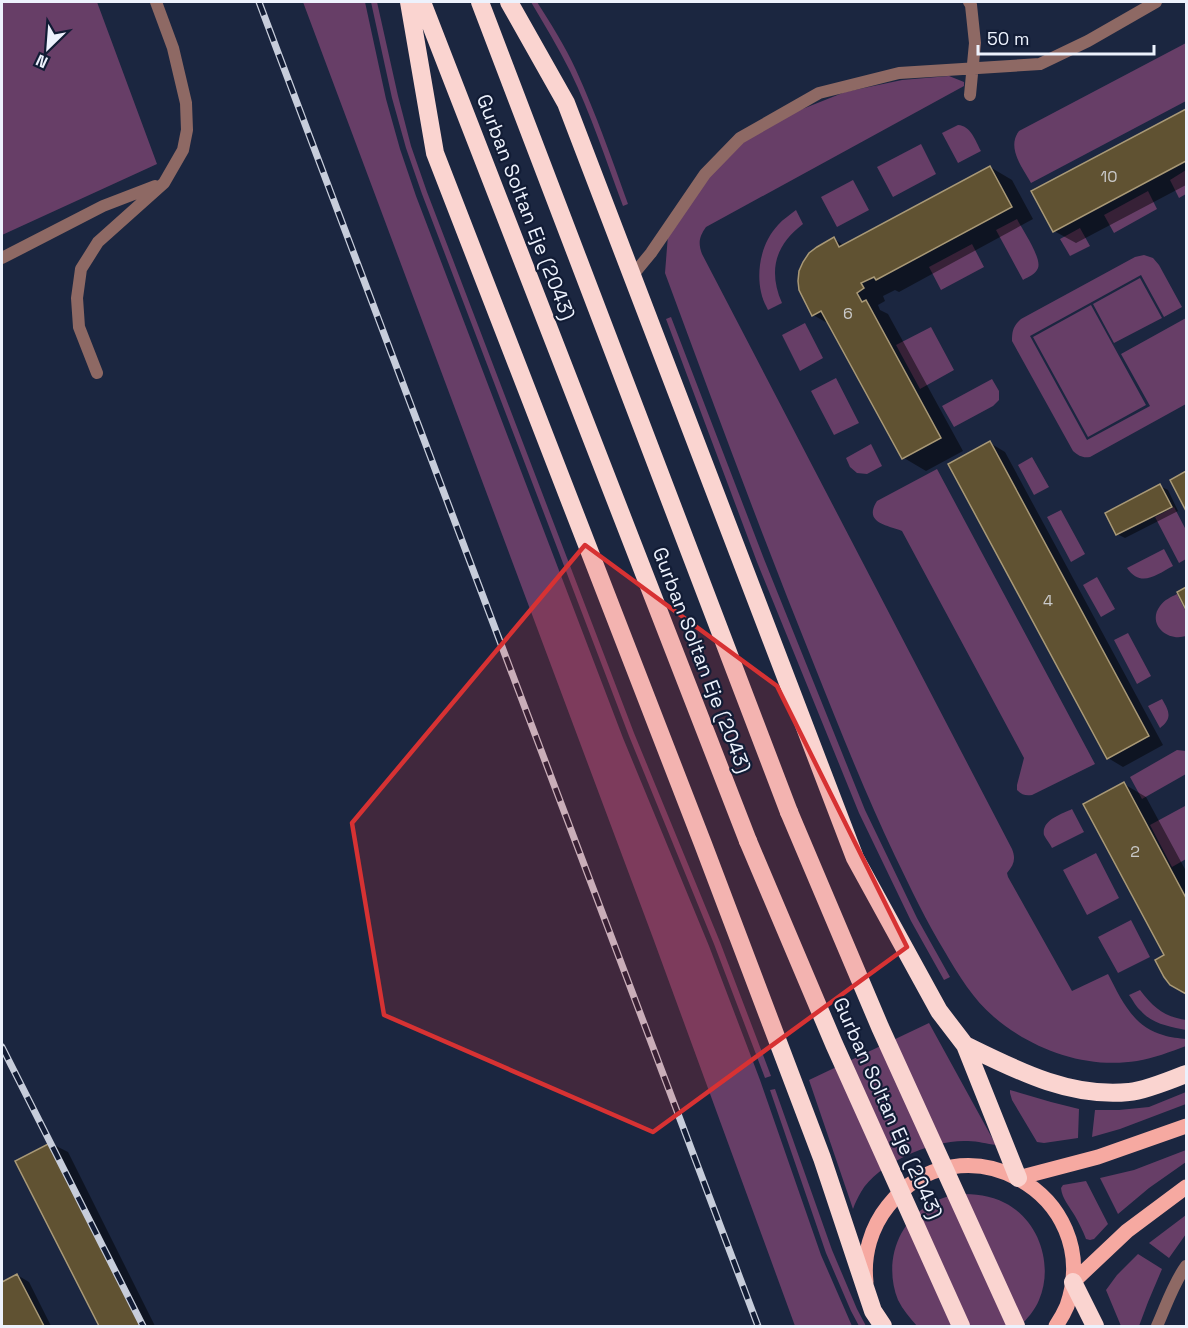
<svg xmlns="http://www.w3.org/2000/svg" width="1188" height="1328" font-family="'Space Grotesk',sans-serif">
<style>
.green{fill:#673e67}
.shadow{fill:#0007}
.building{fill:#605232;stroke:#a99977;stroke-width:1.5}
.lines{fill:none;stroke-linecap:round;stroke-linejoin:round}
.street{stroke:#8e6964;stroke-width:12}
.primary{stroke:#f6a9a1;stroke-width:15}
.highway{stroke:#fad4d0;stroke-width:18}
.rail-casing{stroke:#c7cddb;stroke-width:7}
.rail{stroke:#121c35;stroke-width:4.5;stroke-dasharray:14;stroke-linecap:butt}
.highway-bridge{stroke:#fad4d0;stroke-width:18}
.marked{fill:#d73233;fill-opacity:0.2;stroke:#d73233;stroke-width:4.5;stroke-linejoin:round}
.labels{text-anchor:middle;stroke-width:4.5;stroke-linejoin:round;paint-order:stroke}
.number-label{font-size:16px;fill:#cacaca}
.street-label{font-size:20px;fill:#edf2fd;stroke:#121c35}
</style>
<rect width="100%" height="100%" fill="#1b2640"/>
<path class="green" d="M 2,2 L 97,2 L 157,164 L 2,235 Z
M 303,2 L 365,2 L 386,99 L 400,149 L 416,196 L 623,738 L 709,946 L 760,1080 L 821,1255 L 852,1326 L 795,1326 L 653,938 Z
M 371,2 L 377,2 L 398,96 L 411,146 L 427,192 L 634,733 L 720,942 L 771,1076 L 765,1078 L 714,944 L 629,736 L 422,194 L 406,148 L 392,98 Z
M 531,2 L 537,2 C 551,24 565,46 576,70 C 596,114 612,159 628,204 L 623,206 C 606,161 591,114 570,71 C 558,47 544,24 531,2 Z
M 1186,43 L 1186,101 L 1031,183 C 1023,168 1006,148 1019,131 Z
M 949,76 L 964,82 L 964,86 L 706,227 C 699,237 698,243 702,254 L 1012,849 C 1016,859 1014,865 1007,873 L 1008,877 L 1072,991 L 1108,974 C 1121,999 1133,1027 1163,1035 C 1171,1038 1179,1038 1186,1039 L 1186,1046 C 1170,1052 1154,1058 1137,1061 C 1086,1069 1033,1050 994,1017 C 973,999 959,976 945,952 C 926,921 911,889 895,856 C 865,793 839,727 813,662 C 761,533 713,403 665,273 L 668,235 L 716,161 L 775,120 L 845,92 L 902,80 Z
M 958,125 C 971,126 975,140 981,151 L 958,163 L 942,133 Z
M 921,144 L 936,174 L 893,197 L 877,167 Z
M 1186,170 L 1186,194 L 1179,198 L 1170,180 Z
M 853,180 L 869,210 L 837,227 L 821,197 Z
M 1148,191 L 1157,209 L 1114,233 L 1104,215 Z
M 796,210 L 803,224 C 775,245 768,271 782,303 L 768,310 C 765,304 762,298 761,292 C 756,269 762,242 778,225 C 783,219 790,215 796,210 Z
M 1017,219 C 1022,229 1042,258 1038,268 C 1036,274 1028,277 1023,280 L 996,230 Z
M 1080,228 L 1090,246 L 1070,256 L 1060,239 Z
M 972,244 L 984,267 L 941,290 L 929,267 Z
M 1144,255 L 1153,258 L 1159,265 L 1182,307 L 1164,317 L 1141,275 L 1030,336 L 1087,440 L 1150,406 L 1121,354 L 1186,318 L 1186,404 L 1090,457 C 1082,458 1079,456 1073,451 L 1012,341 C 1012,331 1013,326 1021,319 L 1135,257 Z
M 1140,278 L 1162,318 L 1114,343 L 1093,304 Z
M 1091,305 L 1146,405 L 1088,437 L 1033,337 Z
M 671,317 L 764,559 L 865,810 L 917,918 L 950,977 L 944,980 L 911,921 L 859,813 L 757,562 L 666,319 Z
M 805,323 L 823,358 L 800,371 L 782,335 Z
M 931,327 L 954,370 L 920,389 L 896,345 Z
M 836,378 L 859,423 L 834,435 L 811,391 Z
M 992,379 L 999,391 L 999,400 L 993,406 L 954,427 L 942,406 Z
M 871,444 L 882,466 L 867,474 L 857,473 L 850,467 L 846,458 Z
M 1032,457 L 1049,487 L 1034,495 L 1018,465 Z
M 937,469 L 1095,764 L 1032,795 C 1026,796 1022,795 1017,790 L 1017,785 L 1024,758 L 902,531 C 887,525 863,523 877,501 Z
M 1174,507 L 1186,530 L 1186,559 L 1179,563 L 1155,517 Z
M 1061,510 L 1085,554 L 1071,562 L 1047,517 Z
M 1164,549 L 1173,566 C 1156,575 1141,588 1127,568 Z
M 1097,577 L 1115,609 L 1101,617 L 1083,585 Z
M 1177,594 L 1186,612 L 1186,636 C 1166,642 1147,623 1160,606 C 1164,600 1171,597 1177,594 Z
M 1128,633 L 1151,676 L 1137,684 L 1114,640 Z
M 1162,699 C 1169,711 1173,718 1160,728 L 1148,706 Z
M 1177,750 L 1186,751 L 1186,774 L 1142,799 L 1130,777 Z
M 1185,806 L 1186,809 L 1186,859 L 1172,867 L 1150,825 Z
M 1072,809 L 1084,832 L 1052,848 C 1050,844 1046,839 1044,835 C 1041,820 1062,814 1072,809 Z
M 1096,853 L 1119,898 L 1087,915 L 1063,870 Z
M 1131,920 L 1150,957 L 1118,973 L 1098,937 Z
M 1140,990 C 1154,1008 1163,1016 1186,1020 L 1186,1030 C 1171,1027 1152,1024 1141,1011 C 1136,1007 1133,1000 1129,995 Z
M 929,1023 L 996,1145 C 987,1144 978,1141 968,1141 C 935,1139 878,1162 861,1192 C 858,1197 855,1203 853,1209 L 809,1080 Z
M 775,1089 L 832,1250 L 857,1309 L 866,1326 L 859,1326 L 851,1311 L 826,1253 L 770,1090 Z
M 1010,1090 L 1051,1102 L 1079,1109 L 1078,1138 L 1044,1143 L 1037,1142 L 1012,1100 L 1010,1093 Z
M 1186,1092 L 1186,1104 L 1120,1129 L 1092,1137 L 1095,1110 L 1119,1110 L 1149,1107 Z
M 1186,1150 L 1186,1162 L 1149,1188 L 1118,1214 L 1100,1178 L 1134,1170 Z
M 1086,1181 L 1108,1224 L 1094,1239 L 1090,1240 L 1086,1239 C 1083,1231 1079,1223 1075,1216 C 1070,1207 1062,1199 1061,1188 L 1063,1185 Z
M 959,1194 C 975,1194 990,1195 1005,1203 C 1039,1220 1054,1265 1039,1300 C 1035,1310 1027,1319 1020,1326 L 917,1326 C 910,1318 903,1310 898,1300 C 884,1265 896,1225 928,1205 C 938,1199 948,1196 959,1194 Z
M 1186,1215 L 1186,1234 L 1169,1258 L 1149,1243 Z
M 1138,1254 L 1162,1269 L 1148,1302 L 1139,1326 L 1121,1326 L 1106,1290 L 1117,1275 Z"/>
<path class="shadow" d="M 1186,111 L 1186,185 L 1076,243 L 1054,231 L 1033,191 Z
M 990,167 L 1012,180 L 1033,219 L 899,292 L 895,290 L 883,296 L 885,301 L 878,305 L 880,310 L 888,314 L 963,451 L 926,471 L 904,458 L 831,325 L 813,315 L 834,239 L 845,246 Z
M 990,443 L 1005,452 L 1163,745 L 1123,767 L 1108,758 Z
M 1160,486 L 1168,490 L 1178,511 L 1125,538 L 1117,534 Z
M 1124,784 L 1146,797 L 1186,871 L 1186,994 L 1180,990 L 1167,956 Z
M 52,1144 L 68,1152 L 155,1326 L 100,1326 L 17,1161 Z
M 17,1275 L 29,1282 L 51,1326 L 2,1326 L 2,1283 Z"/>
<path class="building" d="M 1186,109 L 1186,161 L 1053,232 L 1031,191 Z
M 990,166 L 1012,207 L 876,280 L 874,277 L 861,283 L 864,288 L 857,293 L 862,302 L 866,300 L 941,438 L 902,459 L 821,311 L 812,316 L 799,290 L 798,281 L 799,271 L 803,262 L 809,253 L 817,247 L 834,237 L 839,247 Z
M 990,441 L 1149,736 L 1107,759 L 948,464 Z
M 1186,471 L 1186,511 L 1170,480 Z
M 1160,484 L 1172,507 L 1116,535 L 1105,513 Z
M 1186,587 L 1186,610 L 1177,592 Z
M 1124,782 L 1186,898 L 1186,994 L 1170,985 L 1164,977 L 1155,960 L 1164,955 L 1083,804 Z
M 52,1142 L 145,1326 L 99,1326 L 15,1161 Z
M 17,1274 L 44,1326 L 2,1326 L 2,1282 Z"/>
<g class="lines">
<path class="street" d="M 969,2 L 971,5 L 975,43 L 970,95
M 2,258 L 103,206 L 155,186
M 632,276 L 651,253 L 705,174 L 740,138 L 819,93 L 899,73 L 1040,64 L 1088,41 L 1156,2
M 97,373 L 79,327 L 77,298 L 81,269 L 98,242 L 164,183 L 183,150 L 187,130 L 186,103 L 173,48 L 156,2
M 1157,1326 C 1166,1306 1173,1284 1186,1266"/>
<path class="primary" d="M 1018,1178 L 1098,1157 L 1186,1126
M 866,1282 C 863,1255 871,1227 888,1206 C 960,1114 1106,1193 1067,1306 C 1064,1313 1060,1320 1056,1326
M 1073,1282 L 1127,1231 L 1186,1187"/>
<path class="highway" d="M 409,2 L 435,153 L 703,844 L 822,1158 L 873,1311 L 883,1326
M 422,2 L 748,841
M 480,2 L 789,812
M 509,2 L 566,103 L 855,858 L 939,1011 L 965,1045 L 1018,1178
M 965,1045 C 1016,1070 1069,1098 1129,1092 C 1144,1091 1171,1080 1186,1074
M 1073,1282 L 1095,1326"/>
<defs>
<path id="rail" d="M 259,2 L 758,1326
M 2,1047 L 143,1326"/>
</defs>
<use href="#rail" class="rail-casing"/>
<use href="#rail" class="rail"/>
<path class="highway-bridge" d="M 789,812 L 880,1027 L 1016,1326
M 748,841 L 834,1044 L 961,1326"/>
</g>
<path class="marked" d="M 585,545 L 777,686 L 907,947 L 653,1132 L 384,1015 L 352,823 Z"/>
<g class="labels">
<g class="number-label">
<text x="1109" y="182">10</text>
<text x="848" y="319">6</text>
<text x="1048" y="606">4</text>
<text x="1135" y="857">2</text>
</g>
<g class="street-label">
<text transform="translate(526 207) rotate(69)" y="7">Gurban Soltan Eje (2043)</text>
<text transform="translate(702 660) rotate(69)" y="7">Gurban Soltan Eje (2043)</text>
<text transform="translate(888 1108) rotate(66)" y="7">Gurban Soltan Eje (2043)</text>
</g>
</g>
<rect width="1188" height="1328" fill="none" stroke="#edf2fd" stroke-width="6"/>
<g transform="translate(48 48) rotate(205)" stroke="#121c35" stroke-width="4.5" paint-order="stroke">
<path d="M0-4.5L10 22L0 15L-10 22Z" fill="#edf2fd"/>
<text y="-9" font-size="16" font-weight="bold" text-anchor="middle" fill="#edf2fd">N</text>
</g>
<path d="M978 45v9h176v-9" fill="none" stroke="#edf2fd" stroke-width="3"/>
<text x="987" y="45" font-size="18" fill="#edf2fd" stroke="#121c35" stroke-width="4.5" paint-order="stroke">50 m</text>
</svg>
